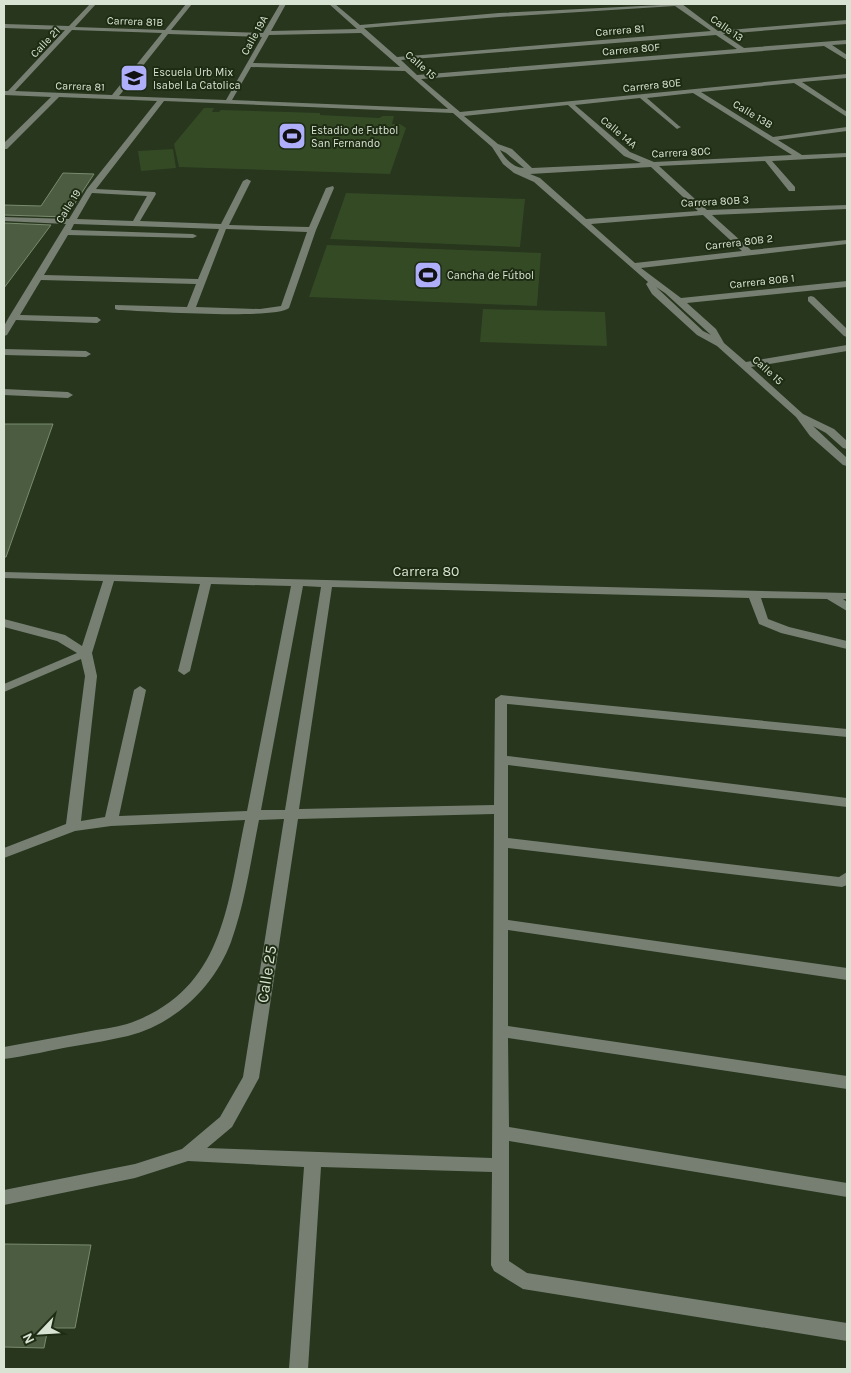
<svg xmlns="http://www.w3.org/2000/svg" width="851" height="1373" font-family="Karla,sans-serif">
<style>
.green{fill:#344a25}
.building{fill:#4b5c40;stroke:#798b6e}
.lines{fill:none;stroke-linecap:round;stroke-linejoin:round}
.minor{fill:#777f72;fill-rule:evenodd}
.labels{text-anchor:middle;stroke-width:4;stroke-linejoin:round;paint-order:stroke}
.far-street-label{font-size:11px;fill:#d9e3d3;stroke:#1e2c13}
.far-poi-label{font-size:11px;fill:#d9e3d3;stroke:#1e2c13;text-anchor:start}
.street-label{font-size:14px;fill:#d9e3d3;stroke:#1e2c13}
.near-street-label{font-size:16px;fill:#d9e3d3;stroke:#1e2c13}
</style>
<rect width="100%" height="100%" fill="#27361d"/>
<path class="green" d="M 204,108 L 214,108 L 212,112 L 219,112 L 221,110 L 320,113 L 320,115 L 379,118 L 383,116 L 394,116 L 392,124 L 400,124 L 406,128 L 390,174 L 179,167 L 174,144 Z
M 173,149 L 176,168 L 141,171 L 138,151 Z
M 346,193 L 525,199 L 520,247 L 330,239 Z
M 327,245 L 541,253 L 537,306 L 309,297 Z
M 483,309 L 605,312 L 607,346 L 480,342 Z"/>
<path class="building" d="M 63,173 L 94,174 L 66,217 L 4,215 L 4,205 L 41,206 Z
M 4,223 L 51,225 L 4,288 Z
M 4,424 L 53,424 L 6,557 L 4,557 Z
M 4,1244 L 91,1245 L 75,1328 L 48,1328 L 44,1348 L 4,1347 Z"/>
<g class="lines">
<path class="minor" d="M 90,4 L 96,4 L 75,27 L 165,30 L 186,4 L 192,4 L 171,30 L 263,33 L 280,4 L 286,4 L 271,31 L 357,29 L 329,4 L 335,4 L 360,25 L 499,13 L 682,4 L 718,31 L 847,20 L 847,24 L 723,34 L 744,48 L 847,40 L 847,44 L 832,45 L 847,55 L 847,60 L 824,46 L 421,79 L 460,112 L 847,74 L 847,78 L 802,82 L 847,112 L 847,117 L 794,83 L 701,92 L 773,137 L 847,127 L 847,131 L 778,140 L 802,155 L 847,153 L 847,157 L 772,161 L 795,187 L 795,191 L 789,191 L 765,161 L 659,166 L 707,210 L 847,205 L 847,209 L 712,215 L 751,250 L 847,240 L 847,244 L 641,268 L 681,298 L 847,281 L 847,287 L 687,303 L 716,329 L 724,343 L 746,362 L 847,345 L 847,351 L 751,367 L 803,414 L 834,429 L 847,441 L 847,449 L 843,448 L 826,433 L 813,426 L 847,458 L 847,466 L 843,465 L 810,436 L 796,417 L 717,346 L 697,335 L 652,294 L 646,284 L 648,282 L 534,182 L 514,173 L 503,164 L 492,147 L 453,113 L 164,101 L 96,189 L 155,192 L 156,194 L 140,221 L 221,224 L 243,181 L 247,179 L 251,181 L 229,225 L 309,227 L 326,188 L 333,186 L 334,188 L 316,230 L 289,308 C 274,320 145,311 118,310 L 115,309 L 115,305 L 187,307 L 196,284 L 41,280 L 20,315 L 97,317 L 101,320 L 97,323 L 16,320 L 7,335 L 4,336 L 4,326 L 9,317 L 66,224 L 4,221 L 4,217 L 69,219 L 87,189 L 157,101 L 59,97 L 7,149 L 4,149 L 4,143 L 51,97 L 4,95 L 4,91 L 8,91 L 65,30 L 4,28 L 4,24 L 69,26 ZM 675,6 L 711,31 L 397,57 L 364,28 L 499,17 ZM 72,30 L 162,33 L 112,95 L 15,91 ZM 361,33 L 400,67 L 253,63 L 269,35 ZM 168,34 L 262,37 L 226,100 L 119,96 ZM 716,35 L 737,49 L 417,75 L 401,60 ZM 251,67 L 405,71 L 448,109 L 232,100 ZM 693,93 L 792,155 L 654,162 L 630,152 L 575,105 L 640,98 L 677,129 L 681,127 L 679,126 L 647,98 ZM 568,105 L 624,156 L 641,163 L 532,168 L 512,149 L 498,144 L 464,116 ZM 500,150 L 506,153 L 524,168 C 514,168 505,159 500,150 ZM 651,167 L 698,211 L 586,219 L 540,178 L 530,174 ZM 92,193 L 147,196 L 133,221 L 77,219 ZM 703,215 L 742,251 L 635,263 L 591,224 ZM 74,224 L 219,229 L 198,279 L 44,275 L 68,235 L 193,238 L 197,236 L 193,234 L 71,230 ZM 226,229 L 307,232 L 281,306 L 260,309 L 196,307 ZM 656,287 L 665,293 L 711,335 L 703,331 Z
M 811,296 L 814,297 L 847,329 L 847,337 L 844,336 L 808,301 L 808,297 Z
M 4,349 L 86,351 L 91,354 L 86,357 L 4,355 Z
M 4,389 L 68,392 L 73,395 L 68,398 L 4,395 Z
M 4,572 L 847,593 L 847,599 L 843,599 L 847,602 L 847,611 L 827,599 L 761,598 L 768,619 L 789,627 L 847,641 L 847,649 L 781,633 L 759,624 L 749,598 L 332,587 L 299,809 L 494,805 L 495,699 L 501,695 L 847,729 L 847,737 L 507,704 L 507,756 L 847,798 L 847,807 L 508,765 L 508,838 L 839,877 L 847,872 L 847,885 L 842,887 L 508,848 L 508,920 L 847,968 L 847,980 L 508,930 L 508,1026 L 847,1076 L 847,1089 L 508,1038 L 509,1127 L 847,1183 L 847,1197 L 509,1141 L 509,1261 L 527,1273 L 847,1323 L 847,1341 L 523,1289 L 494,1271 L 491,1265 L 492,1172 L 321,1167 L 308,1369 L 289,1369 L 304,1167 L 188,1161 L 135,1178 L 4,1205 L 4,1190 L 135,1164 L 182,1149 L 220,1117 L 243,1077 L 284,819 L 259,820 C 251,860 245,903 231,942 C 214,987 175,1024 128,1036 C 110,1040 93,1043 75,1046 C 51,1050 28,1056 4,1059 L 4,1047 C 31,1042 59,1037 86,1032 C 99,1029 114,1028 127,1024 C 224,991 227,905 245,820 L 111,826 L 75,831 L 4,858 L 4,848 L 66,824 L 85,676 L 81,659 L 4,692 L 4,684 L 77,653 L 57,641 L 4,627 L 4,619 L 65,635 L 82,646 L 103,581 L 4,578 ZM 114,581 L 200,584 L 178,671 L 184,675 L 190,671 L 211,584 L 291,586 L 247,811 L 119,816 L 146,690 L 140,686 L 134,690 L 105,817 L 81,821 L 97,676 L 92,653 ZM 303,586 L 321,587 L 285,810 L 261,810 ZM 494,814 L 492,1158 L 207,1148 L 232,1127 L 259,1078 L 298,819 Z"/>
</g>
<defs>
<symbol id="school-square" viewBox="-11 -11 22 22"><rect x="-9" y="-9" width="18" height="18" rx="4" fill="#aeaefb" stroke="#1e2c13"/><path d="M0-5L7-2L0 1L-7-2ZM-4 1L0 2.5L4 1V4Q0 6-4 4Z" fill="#111"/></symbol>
<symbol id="stadium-square" viewBox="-11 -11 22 22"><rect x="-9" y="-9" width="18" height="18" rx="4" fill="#aeaefb" stroke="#1e2c13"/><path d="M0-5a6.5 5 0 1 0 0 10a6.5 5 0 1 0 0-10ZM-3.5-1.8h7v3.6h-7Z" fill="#111"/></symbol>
</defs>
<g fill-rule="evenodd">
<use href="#school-square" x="118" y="62" width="32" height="32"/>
<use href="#stadium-square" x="276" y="120" width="32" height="32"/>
<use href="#stadium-square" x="412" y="259" width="32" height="32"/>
</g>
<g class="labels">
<g class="far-street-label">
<text transform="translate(135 21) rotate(2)" y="4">Carrera 81B</text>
<text transform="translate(727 28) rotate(35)" y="4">Calle 13</text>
<text transform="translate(620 30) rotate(-5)" y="4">Carrera 81</text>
<text transform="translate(254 35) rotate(-61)" y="4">Calle 19A</text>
<text transform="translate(45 42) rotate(-46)" y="4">Calle 21</text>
<text transform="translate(631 49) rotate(-5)" y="4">Carrera 80F</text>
<text transform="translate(421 65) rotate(41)" y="4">Calle 15</text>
<text transform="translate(652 85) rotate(-6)" y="4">Carrera 80E</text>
<text transform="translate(80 86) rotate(2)" y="4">Carrera 81</text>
<text transform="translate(753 114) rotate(31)" y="4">Calle 13B</text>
<text transform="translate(619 132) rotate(40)" y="4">Calle 14A</text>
<text transform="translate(681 152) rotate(-3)" y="4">Carrera 80C</text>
<text transform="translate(715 201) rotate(-3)" y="4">Carrera 80B 3</text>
<text transform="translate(68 206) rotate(-58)" y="4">Calle 19</text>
<text transform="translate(739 242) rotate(-7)" y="4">Carrera 80B 2</text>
<text transform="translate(762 281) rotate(-6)" y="4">Carrera 80B 1</text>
<text transform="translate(768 370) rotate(42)" y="4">Calle 15</text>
</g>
<g class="far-poi-label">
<text x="153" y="76">Escuela Urb Mix<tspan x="153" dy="13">Isabel La Catolica</tspan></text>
<text x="311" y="134">Estadio de Futbol<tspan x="311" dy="13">San Fernando</tspan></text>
<text x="447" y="279">Cancha de Fútbol</text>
</g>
<g class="street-label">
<text x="426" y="576">Carrera 80</text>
</g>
<g class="near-street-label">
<text transform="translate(266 974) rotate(-81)" y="6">Calle 25</text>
</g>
</g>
<rect width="851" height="1373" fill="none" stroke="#d9e3d3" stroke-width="10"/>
<g transform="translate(40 1333) rotate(245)" stroke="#1e2c13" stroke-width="4" paint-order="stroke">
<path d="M0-4L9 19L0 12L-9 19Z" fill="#d9e3d3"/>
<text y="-8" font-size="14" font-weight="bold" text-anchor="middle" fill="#d9e3d3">N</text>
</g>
</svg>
